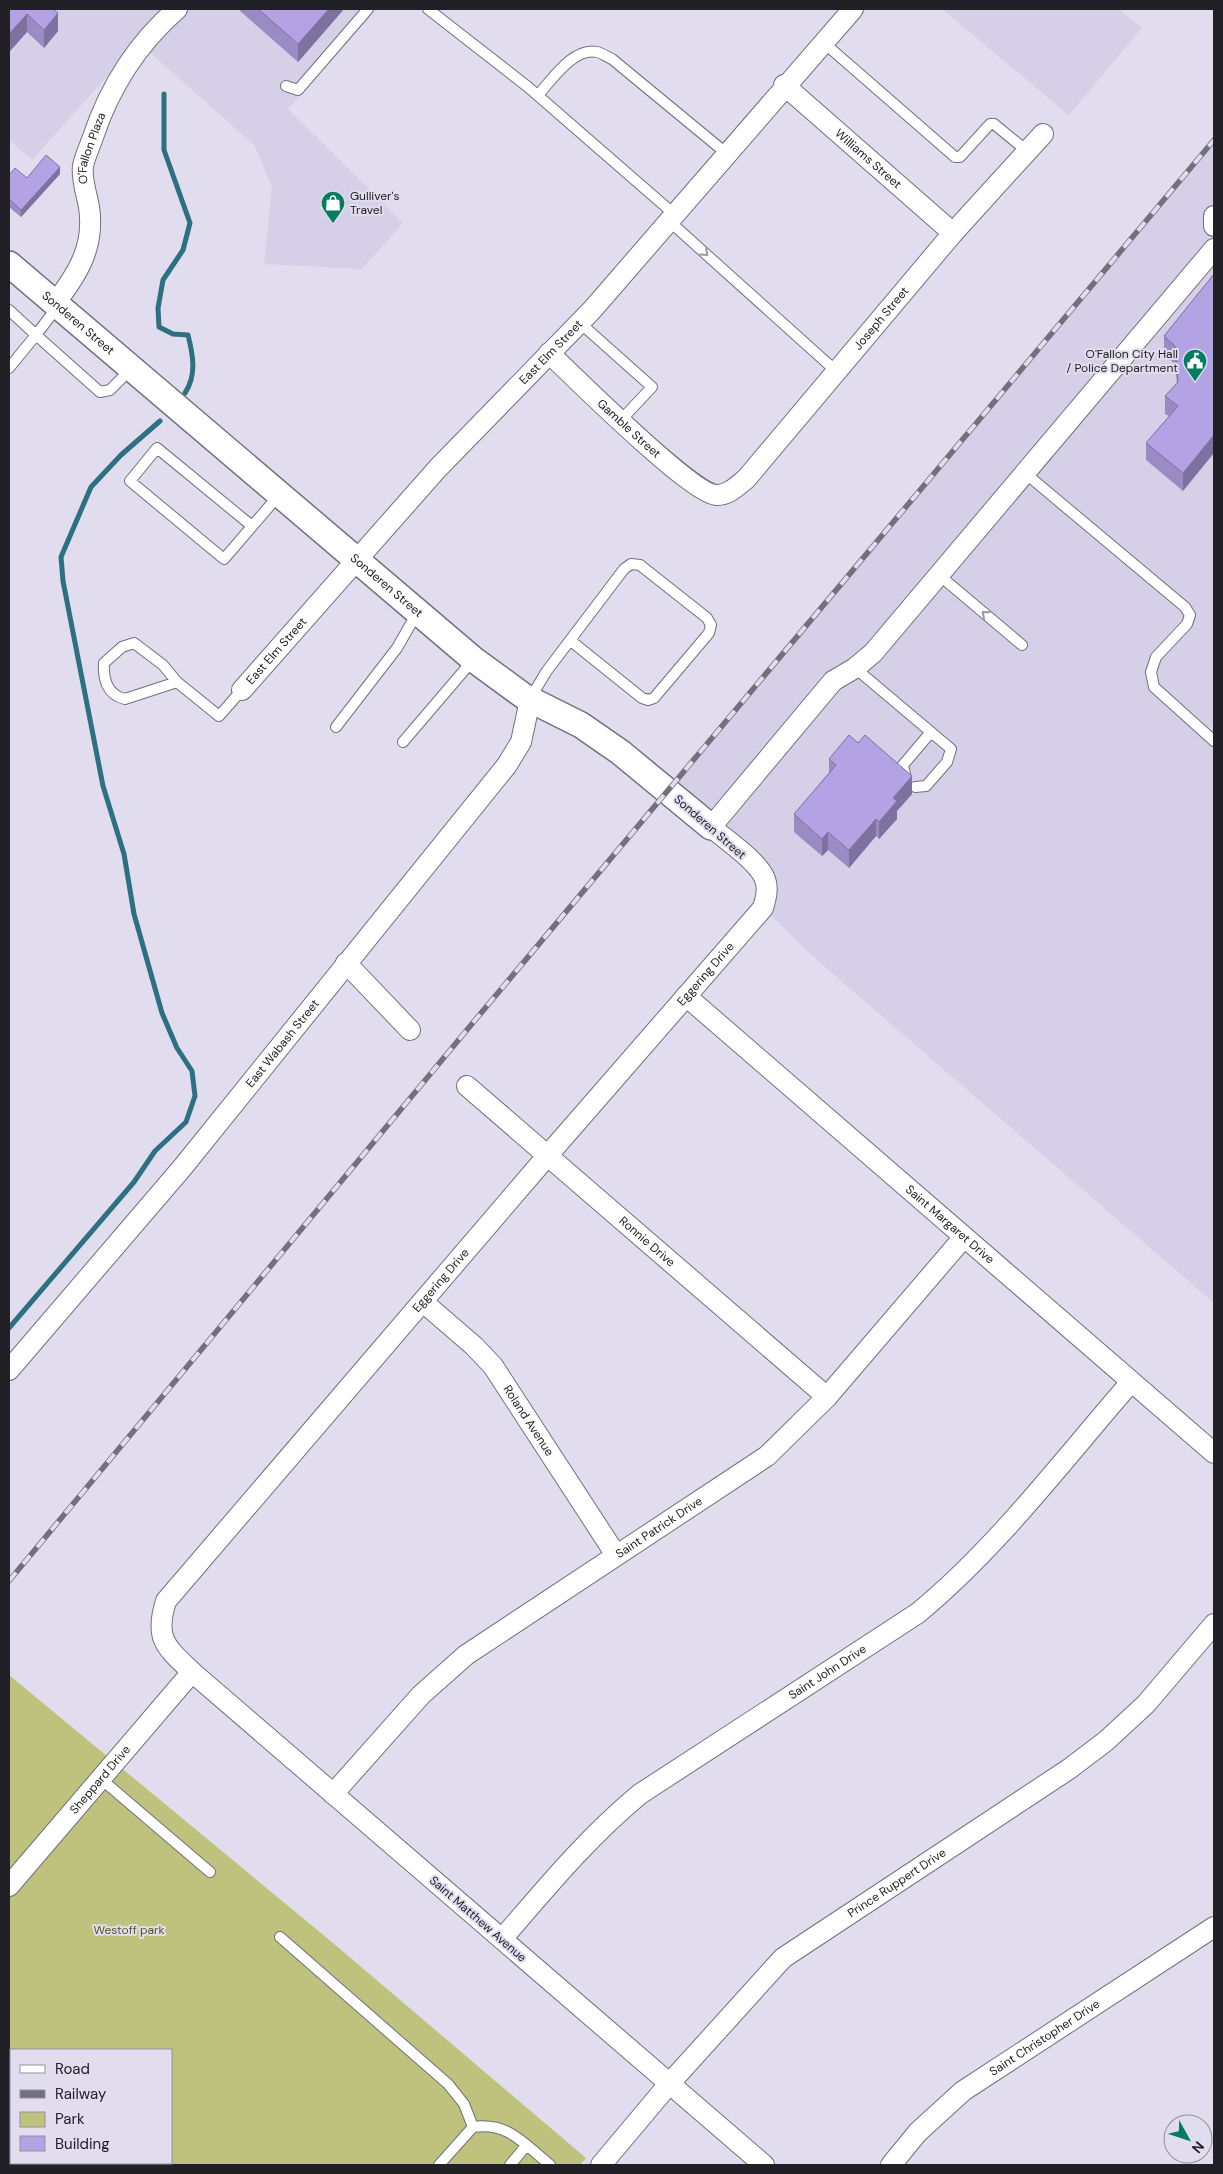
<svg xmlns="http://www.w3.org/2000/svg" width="1223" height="2174" font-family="'DM Sans',sans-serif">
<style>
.built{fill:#d5d0e8}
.green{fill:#bfc27d;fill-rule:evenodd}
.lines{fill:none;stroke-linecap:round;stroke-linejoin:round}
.stream{stroke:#2c7082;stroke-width:5}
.service-casing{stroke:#726f7e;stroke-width:12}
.minor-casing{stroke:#726f7e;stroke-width:22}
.tertiary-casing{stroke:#726f7e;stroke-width:28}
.service{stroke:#fff;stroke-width:10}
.minor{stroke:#fff;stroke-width:20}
.tertiary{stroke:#fff;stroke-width:25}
.rail-casing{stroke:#72707b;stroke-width:5.5}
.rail{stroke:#e1ddee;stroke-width:4;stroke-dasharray:11;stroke-linecap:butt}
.wall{fill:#9a8bc4}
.shaded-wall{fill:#7d71a0}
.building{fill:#b3a2e4;stroke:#7d71a0}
.oneway{stroke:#9b9b9d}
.labels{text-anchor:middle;stroke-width:4;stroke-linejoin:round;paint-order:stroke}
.street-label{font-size:12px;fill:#212026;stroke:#e1ddee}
.poi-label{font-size:12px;fill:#212026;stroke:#e1ddee;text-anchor:start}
.park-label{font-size:12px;fill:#54551f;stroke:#e1ddee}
</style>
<rect width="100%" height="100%" fill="#e1ddee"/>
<path class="built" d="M 9,9 L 377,9 L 288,109 L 403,223 L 362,269 L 264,264 L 272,188 L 255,146 L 138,42 L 32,160 L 9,140 Z
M 942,9 L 1119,9 L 1142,28 L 1069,115 Z
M 1214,140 L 1214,1303 L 818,961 L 763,908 L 765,878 L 668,791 Z"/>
<path class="green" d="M 9,1675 L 333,1943 L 586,2158 L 580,2165 L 9,2165 ZM 11,2050 L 171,2050 L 171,2163 L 11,2163 Z"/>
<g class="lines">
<path class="stream" d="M 164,94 L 164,150 L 190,223 L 183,250 L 163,280 L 158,308 L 159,327 L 173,334 L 188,335 C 193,355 197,375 185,393
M 9,1328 L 134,1182 L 155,1151 L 186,1122 L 195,1096 L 192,1071 L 177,1048 L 162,1013 L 134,914 L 124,854 L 103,786 L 63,581 L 61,557 L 91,487 L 121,455 L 160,421"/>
<defs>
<path id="service" d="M 428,9 L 528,87 L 674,214
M 823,42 L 955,157 L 960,157 L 990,124 L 994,124 L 1027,151
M 286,86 L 298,90 L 368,9
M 538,95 C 552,80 573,47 597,52 C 602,53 607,57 612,59 L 726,153
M 668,220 L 837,372
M 58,306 L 36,335 L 100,392 L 110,390 L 131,369
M 9,310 L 36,335 L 9,368
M 579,322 L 652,387 L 621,420
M 1025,473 L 1185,607 L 1190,615 L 1187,624 L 1156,657 L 1151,672 L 1154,687 L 1214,741
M 252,526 L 157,448 L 130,481 L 224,559 L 279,495
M 939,575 L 1022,645
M 855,668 L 951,749 L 947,762 L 926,786 L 915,787
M 177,682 L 163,665 L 134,643 L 122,647 L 104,663 C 103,679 107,695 125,699 L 177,682 L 219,716 L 242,690
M 530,699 L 546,672 L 624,569 L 631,564 L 640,565 L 707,618 L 711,625 L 709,633 L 654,698 L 648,700 L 642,698 L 571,641
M 336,727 L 397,648 L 417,613
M 403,742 L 473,660
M 906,779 L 903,765 L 931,732
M 101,1779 L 210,1872
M 280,1937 L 448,2084 L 464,2104 L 473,2127
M 439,2165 L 473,2127 C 509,2122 524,2144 550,2165
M 510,2165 L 526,2146"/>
<g id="minor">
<path id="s1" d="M 784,85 L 953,233"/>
<path d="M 1214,216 L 1214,226"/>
<path id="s2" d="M 55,303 C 78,274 95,246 89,207 C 87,195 81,178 83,166 C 85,156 90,146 93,137 C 110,86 137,44 177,9"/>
<path id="s3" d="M 549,353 C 572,375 694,496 717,495 C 729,495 737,486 746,479 L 953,233 L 1043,134"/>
<path id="s4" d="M 242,690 L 438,468 L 592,310 L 853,9"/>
<path d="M 346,963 L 410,1030"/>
<path id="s5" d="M 686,996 L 1214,1453"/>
<path id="s6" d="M 467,1086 L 827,1397"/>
<path id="s7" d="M 423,1302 L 474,1346 L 493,1366 L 616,1555"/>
<path id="s8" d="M 9,1370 L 182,1168 L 507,765 L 521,742 L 530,700"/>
<path id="s9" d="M 333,1794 L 421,1695 L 466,1655 L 767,1456 L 827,1397 L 964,1237"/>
<path id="s10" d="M 9,1886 L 192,1672"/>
<path id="s11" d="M 502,1939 C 546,1888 588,1837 640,1794 L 918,1613 C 998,1547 1063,1460 1131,1382"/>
<path id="s12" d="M 601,2165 L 669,2084 L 783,1958 L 1069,1769 L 1106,1741 L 1146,1704 L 1214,1624"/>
<path id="s13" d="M 764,2165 L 192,1672 C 166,1647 154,1639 166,1601 L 548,1155 L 763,908 C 766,898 769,887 764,877 C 756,860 726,840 711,827 L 833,681 L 855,668 L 873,653 L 1214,249"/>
<path id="s14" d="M 891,2165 L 918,2132 L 963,2091 L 1214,1927"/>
</g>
<g id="tertiary">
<path id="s15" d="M 9,264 L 473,659 L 525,697 L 581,725 L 620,752 L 711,827"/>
</g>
</defs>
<use href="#service" class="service-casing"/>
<use href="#minor" class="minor-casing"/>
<use href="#tertiary" class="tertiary-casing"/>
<use href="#service" class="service"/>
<use href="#minor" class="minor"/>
<use href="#tertiary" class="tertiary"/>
<defs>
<path id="rail" d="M 9,1581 L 476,1019 L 1214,140"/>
</defs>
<use href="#rail" class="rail-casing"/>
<use href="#rail" class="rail"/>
</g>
<path class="wall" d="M 9,9 L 53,9 L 58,31 L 44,48 L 27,32 L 10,51 L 9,50 Z
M 238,9 L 344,9 L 298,62 Z
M 60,174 L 21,217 L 9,207 L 9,175 L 27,178 Z
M 1214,274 L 1183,491 L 1146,460 L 1146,443 L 1169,416 L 1165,414 L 1165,396 L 1177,384 L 1175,364 L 1164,354 L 1164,336 Z
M 829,759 L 912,794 L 897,811 L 897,819 L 879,839 L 876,836 L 849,868 L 828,850 L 822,856 L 794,832 L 794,814 L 829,773 Z"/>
<path class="shaded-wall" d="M 329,9 L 344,9 L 298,62 L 298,44 Z
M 58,13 L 58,31 L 44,48 L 44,30 Z
M 27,14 L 27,32 L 10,51 L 10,33 Z
M 60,167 L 60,174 L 21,217 L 21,210 Z
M 1214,435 L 1214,453 L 1183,491 L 1183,473 Z
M 912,776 L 912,794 L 897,811 L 897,819 L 879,839 L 879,822 L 893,798 Z
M 876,819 L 876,836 L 849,868 L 849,850 Z
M 828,832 L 828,850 L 822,856 L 822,839 Z"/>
<path class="building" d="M 9,9 L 53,9 L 58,13 L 44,30 L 27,14 L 10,33 L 9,32 Z
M 258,9 L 329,9 L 298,44 Z
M 46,155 L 60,167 L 21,210 L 9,199 L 9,175 L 15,168 L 27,178 Z
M 1214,274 L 1214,435 L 1183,473 L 1146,443 L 1178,406 L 1165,396 L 1178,382 L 1175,346 L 1164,336 Z
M 849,735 L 858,743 L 865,735 L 912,776 L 893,798 L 897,801 L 879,822 L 876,819 L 849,850 L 828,832 L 822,839 L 794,814 L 836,765 L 829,759 Z"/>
<defs><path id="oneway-chevron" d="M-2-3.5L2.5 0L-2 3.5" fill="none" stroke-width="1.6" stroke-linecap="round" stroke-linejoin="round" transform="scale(1.25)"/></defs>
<g class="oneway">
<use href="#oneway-chevron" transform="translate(705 253) rotate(42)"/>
<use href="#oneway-chevron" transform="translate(985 614) rotate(-140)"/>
</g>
<defs>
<symbol id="shop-pin" viewBox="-11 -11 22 30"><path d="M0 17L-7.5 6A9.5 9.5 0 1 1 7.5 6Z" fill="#007e5e" stroke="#e1ddee"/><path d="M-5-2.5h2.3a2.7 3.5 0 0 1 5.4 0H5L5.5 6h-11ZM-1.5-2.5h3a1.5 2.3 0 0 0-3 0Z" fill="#fff"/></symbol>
<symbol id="civic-pin" viewBox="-11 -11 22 30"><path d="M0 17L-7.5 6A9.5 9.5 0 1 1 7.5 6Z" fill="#007e5e" stroke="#e1ddee"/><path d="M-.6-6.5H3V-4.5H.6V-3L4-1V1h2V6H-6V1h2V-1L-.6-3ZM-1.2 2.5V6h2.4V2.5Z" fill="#fff"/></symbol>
</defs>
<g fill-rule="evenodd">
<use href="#shop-pin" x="319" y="189" width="28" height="38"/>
<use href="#civic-pin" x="1181" y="347" width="28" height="38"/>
</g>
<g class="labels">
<g class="street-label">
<text dy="4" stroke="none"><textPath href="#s2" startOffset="166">O'Fallon Plaza</textPath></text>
<text dy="4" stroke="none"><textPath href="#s1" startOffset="112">Williams Street</textPath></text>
<text dy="4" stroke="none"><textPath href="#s3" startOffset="465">Joseph Street</textPath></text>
<text dy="4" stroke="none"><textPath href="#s15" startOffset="91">Sonderen Street</textPath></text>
<text dy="4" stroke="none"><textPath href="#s4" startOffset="458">East Elm Street</textPath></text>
<text dy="4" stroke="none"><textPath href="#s3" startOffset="110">Gamble Street</textPath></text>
<text dy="4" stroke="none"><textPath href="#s15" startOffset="496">Sonderen Street</textPath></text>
<text dy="4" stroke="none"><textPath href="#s4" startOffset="52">East Elm Street</textPath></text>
<text transform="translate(710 827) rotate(41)" y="4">Sonderen Street</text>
<text dy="4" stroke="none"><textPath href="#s13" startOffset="1665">Eggering Drive</textPath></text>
<text dy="4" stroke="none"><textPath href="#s8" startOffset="426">East Wabash Street</textPath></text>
<text dy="4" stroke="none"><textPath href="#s5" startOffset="349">Saint Margaret Drive</textPath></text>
<text dy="4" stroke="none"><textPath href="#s6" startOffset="238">Ronnie Drive</textPath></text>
<text dy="4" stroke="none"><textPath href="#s13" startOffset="1260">Eggering Drive</textPath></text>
<text dy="4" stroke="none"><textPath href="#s7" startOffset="160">Roland Avenue</textPath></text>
<text dy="4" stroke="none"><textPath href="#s9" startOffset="424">Saint Patrick Drive</textPath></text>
<text dy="4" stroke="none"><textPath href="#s11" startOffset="424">Saint John Drive</textPath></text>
<text dy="4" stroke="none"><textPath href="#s10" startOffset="140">Sheppard Drive</textPath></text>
<text dy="4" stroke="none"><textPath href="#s12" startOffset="412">Prince Ruppert Drive</textPath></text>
<text transform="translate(478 1919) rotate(41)" y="4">Saint Matthew Avenue</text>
<text dy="4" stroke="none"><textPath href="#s14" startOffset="201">Saint Christopher Drive</textPath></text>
</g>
<g class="poi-label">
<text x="350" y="200">Gulliver's<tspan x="350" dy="14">Travel</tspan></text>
<text x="1178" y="358" text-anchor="end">O'Fallon City Hall<tspan x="1178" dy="14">/ Police Department</tspan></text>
</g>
<g class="park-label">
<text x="129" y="1934">Westoff park</text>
</g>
</g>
<rect width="1223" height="2174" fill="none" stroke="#212026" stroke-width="20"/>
<rect x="10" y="2049" width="162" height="115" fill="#e1ddee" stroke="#94919e"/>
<rect x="20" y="2065" width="25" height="8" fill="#ffffff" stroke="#94919e"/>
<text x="55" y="2074" font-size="15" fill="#212026">Road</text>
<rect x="20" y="2090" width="25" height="8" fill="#72707b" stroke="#94919e"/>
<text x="55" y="2099" font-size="15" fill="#212026">Railway</text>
<rect x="20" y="2112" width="25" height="15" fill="#bfc27d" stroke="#94919e"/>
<text x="55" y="2124" font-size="15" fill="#212026">Park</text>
<rect x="20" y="2136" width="25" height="15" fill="#b3a2e4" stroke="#94919e"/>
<text x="55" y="2149" font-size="15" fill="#212026">Building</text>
<g transform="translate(1188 2139) rotate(130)"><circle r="24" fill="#e1ddee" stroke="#94919e"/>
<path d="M0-4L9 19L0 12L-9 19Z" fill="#007e5e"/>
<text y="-8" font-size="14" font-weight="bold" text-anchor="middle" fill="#212026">N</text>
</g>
</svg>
